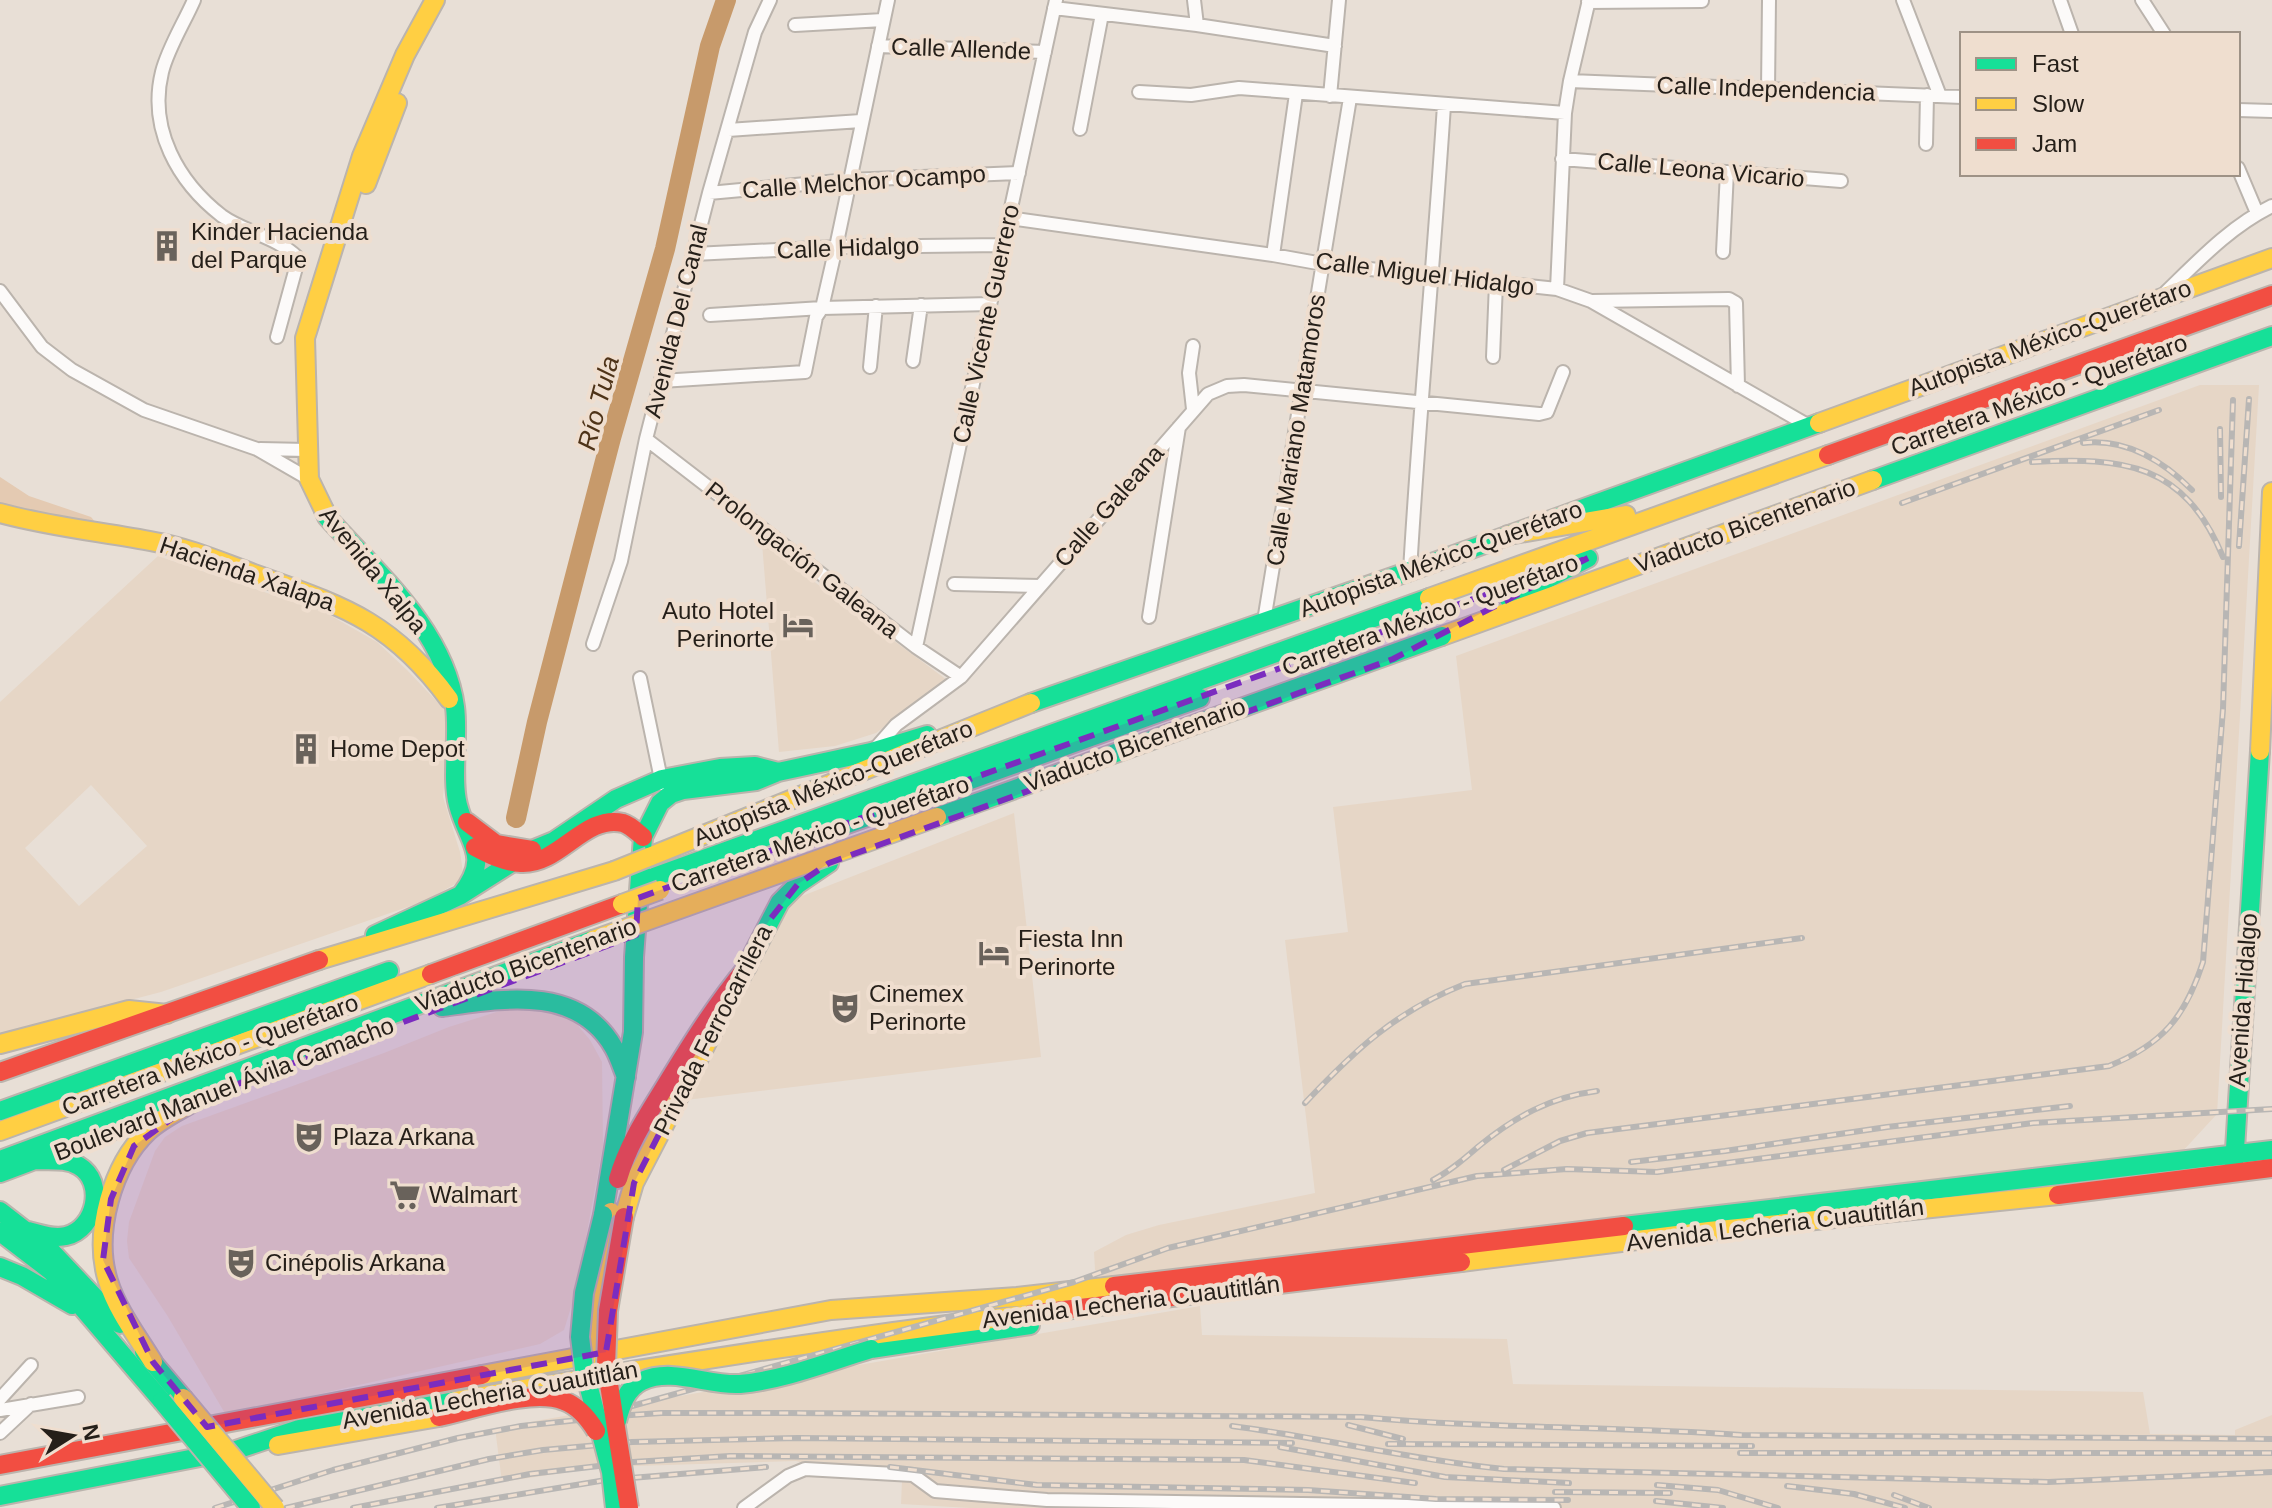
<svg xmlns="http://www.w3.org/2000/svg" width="2272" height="1508" font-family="Helvetica,sans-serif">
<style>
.built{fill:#e6d6c6;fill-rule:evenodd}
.green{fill:#e4cab2}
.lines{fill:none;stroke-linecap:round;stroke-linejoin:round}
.river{stroke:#c79a6b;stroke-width:20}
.street-casing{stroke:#bbb4ad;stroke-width:16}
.fast-casing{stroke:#bbb4ad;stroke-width:22}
.slow-casing{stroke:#bbb4ad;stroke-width:22}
.jam-casing{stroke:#bbb4ad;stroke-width:22}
.street{stroke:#fcfaf9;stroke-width:12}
.fast{stroke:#16e098;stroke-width:18}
.slow{stroke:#ffcf43;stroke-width:18}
.jam{stroke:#f24e42;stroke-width:18}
.rail-casing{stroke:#b8b6b4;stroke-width:6}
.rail{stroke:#efdecf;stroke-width:3;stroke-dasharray:9;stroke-linecap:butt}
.fast-bridge-casing{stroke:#bbb4ad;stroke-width:22;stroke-linecap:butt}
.slow-bridge-casing{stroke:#bbb4ad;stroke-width:22;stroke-linecap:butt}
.jam-bridge-casing{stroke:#bbb4ad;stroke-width:22;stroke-linecap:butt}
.fast-bridge{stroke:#16e098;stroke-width:18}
.slow-bridge{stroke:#ffcf43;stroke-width:18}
.jam-bridge{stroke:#f24e42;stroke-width:18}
.marked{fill:#7b2cbf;fill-opacity:0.2;stroke:#7b2cbf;stroke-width:6;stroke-dasharray:16 10;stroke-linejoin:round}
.labels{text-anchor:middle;stroke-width:8;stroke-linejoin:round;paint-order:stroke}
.street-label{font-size:24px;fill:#251f19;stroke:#efdecf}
.poi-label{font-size:24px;fill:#251f19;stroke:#efdecf;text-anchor:start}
.water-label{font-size:26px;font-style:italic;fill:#4e3318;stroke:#efdecf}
</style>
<rect width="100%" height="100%" fill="#e8dfd6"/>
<path class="built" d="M 2200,385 L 2259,385 L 2217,1114 L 2181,1153 L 1105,1279 L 1095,1270 L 1094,1252 L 1126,1235 L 1159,1225 L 1315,1193 L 1285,940 L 1348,932 L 1333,807 L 1472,790 L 1456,656 Z
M 762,543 L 947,680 L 876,733 L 835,746 L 779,752 Z
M 158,556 L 326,613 L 377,642 L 407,670 L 445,710 L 449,732 L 443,797 L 460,852 L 464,879 L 425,901 L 161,992 L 0,1034 L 0,702 ZM 91,785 L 147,846 L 79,906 L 25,848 Z
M 1014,813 L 1041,1057 L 678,1101 L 736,1000 L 772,921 L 797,898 Z
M 522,1004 L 556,1011 L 575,1022 L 590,1040 L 602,1062 L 603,1146 L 576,1291 L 564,1330 L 540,1344 L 226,1415 L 167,1315 L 129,1258 L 127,1241 L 129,1222 L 155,1151 L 165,1137 L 182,1126 L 384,1053 L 449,1027 Z
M 1200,1306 L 1202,1335 L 1507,1339 L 1513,1384 L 2143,1392 L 2150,1434 L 2235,1435 L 2235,1430 L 2272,1415 L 2272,1508 L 970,1508 L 901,1504 L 902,1481 L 846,1474 L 796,1461 L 603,1467 L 502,1482 L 495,1428 Z"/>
<path class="green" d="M 0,477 L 29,496 L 91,517 L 101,529 L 0,507 Z"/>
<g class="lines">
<path class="river" d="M 516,818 L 537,722 L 611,438 L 665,249 L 710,46 L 726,0"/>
<defs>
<path id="street" d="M 194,0 C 184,23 168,48 162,72 C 148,129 178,182 222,216 C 244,232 277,237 297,257 L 297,264 L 277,337
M 1194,0 L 1197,25
M 1903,0 L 1940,96
M 2060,0 L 2072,34
M 2142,0 L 2164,34
M 1588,2 L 1702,1
M 1054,8 L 1197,25 L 1335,46
M 795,25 L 883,20
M 878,46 L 1045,52
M 1570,81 L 1962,97
M 1768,90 L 1769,0
M 1139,92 L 1191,95 L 1239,88 L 1565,113
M 1330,96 L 1339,0
M 2238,110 L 2272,111
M 1080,129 L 1102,14
M 728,130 L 861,121
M 1926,144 L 1927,95
M 1562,159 L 1841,181
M 2238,168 L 2257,213
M 709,193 L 849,180 L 1019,173
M 1009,218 L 1273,255 L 1323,264 L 1557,289 L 1591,301 L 1809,426
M 1723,252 L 1727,172
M 694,254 L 836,247 L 1003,245
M 1273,255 L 1296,94
M 1557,289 L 1565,113 L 1570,81 L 1589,0
M 0,291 L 42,347 L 72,370 L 144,410 L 257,449 L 309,479
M 2166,292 C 2199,260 2231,226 2272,206
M 1592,301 L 1729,299 L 1736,303 L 1738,386
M 710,315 L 822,308 L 990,304
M 1193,346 L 1189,373 L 1193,409
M 1493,357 L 1496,283
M 913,361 L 921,305
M 870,367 L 876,306
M 661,381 L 805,372 L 816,317 L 822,308 L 836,247 L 888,0
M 646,439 L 916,647 L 961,677
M 260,449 L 307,450
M 1410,571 C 1419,416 1434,260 1444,105
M 954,584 L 1040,586
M 1149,617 L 1179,427
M 1264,621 L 1350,98
M 593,644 L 621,561 L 646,439 L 709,193 L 755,32 L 770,0
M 916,647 L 1056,0
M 640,678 L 662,784
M 874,750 L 896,725 L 961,677 L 1208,394 L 1227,386 L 1244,385 L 1539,414 L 1547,412 L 1563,372
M 0,1399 L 31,1365
M 0,1410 L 78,1397
M 0,1433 L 31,1404
M 744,1508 L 788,1476 L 805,1469 L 913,1475 L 935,1491 L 1047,1500 L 1554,1508"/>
<path id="fast" d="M 1873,480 L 2272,336
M 324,510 L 327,517 C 376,572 445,630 455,707 C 459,736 451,779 458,805 C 468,844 492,855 461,895
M 1509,599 L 1588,558
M 1031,703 L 1410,571 L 1819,423
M 794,843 L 1200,698
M 654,877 L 1429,598
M 375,935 L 461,895 L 532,850 L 554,841 L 616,799 L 662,779 L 720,768 L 755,766 L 778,772
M 741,977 L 780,902 L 798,884 L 829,863
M 442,1007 C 502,999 578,984 614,1048 C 619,1057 622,1067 626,1077
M 0,1111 L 389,971
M 0,1160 L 593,940
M 2234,1165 L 2260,751
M 0,1173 L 112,1131
M 0,1211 L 49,1249 L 120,1324
M 603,1215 L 633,1032 L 634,957 L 643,837 L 660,803 L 671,794 L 683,790 L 756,781 L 778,772 L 871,752 L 927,735
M 1624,1226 L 2272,1150
M 28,1231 C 40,1234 53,1239 66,1236 C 96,1229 106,1182 79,1166 C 66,1158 49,1161 35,1160
M 0,1232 L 51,1271 L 162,1401
M 0,1267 L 22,1276 L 72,1305
M 871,1349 L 1030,1325
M 144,1352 L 183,1398
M 0,1496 L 236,1450 L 299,1429 L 455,1401"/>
<path id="slow" d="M 366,184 L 397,103
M 1819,423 L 2272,258
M 324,510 L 309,479 L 305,338 L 362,156 L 405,55 L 435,0
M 0,513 C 51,527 104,532 155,542 C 189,548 221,562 254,574 C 342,606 391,620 449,699
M 1508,535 L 1626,515
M 1429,598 L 1828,455
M 1442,636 L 1873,480
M 2260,751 L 2272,492
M 649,857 L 1031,703
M 319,960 L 614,871
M 0,1044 L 129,1010 L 167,1014
M 0,1131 L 431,974
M 624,1217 L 634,1183 L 716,1025
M 1461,1262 L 1709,1231 L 2058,1195
M 153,1362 C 137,1336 117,1310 108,1281 C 93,1233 112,1165 148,1131 C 163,1117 183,1109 200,1098
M 593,1365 L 591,1355 L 611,1212
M 482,1375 L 831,1310 L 1017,1297 L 1114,1286
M 455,1401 C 646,1367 838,1338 1031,1314
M 278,1445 L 439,1417"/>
<path id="jam" d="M 1828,455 L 2272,295
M 467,822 L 496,844 L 532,850
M 475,847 C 490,855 504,862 521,863 C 560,865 584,814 623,823 C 630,825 637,832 643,837
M 431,974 L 622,904
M 0,1072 L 319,960
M 618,1179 C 628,1144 647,1116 666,1085 C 691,1044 716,1004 747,967
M 2058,1195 L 2272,1168
M 1114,1286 L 1624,1226
M 1031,1314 L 1461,1262
M 0,1465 L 482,1375"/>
</defs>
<use href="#street" class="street-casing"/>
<use href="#fast" class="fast-casing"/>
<use href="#slow" class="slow-casing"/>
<use href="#jam" class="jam-casing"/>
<use href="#street" class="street"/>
<use href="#fast" class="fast"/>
<use href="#slow" class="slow"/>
<use href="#jam" class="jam"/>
<defs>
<path id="rail" d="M 2220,429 L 2221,497
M 2083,443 C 2126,438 2163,461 2192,490
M 2032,462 C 2124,457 2184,463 2223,557
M 1902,503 L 2159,410
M 2239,546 L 2249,399
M 1305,1103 C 1355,1050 1396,1011 1465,984 L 1802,938
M 1631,1162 L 1725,1151 L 1887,1127 L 2070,1106
M 1504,1170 L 1560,1141 L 1587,1133 L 2109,1066 C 2163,1044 2185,1017 2203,962 L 2223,709 L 2233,400
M 1433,1180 C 1450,1171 1464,1159 1479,1146 C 1515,1117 1550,1097 1597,1091
M 625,1408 L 1074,1282 L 1168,1248 L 1477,1176 L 1567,1169 L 1657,1172 L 2033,1123 L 2272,1109
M 1348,1425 L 1403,1439
M 1232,1426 C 1323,1438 1413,1460 1504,1469 L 2048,1482 L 2272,1472
M 1388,1444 L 1752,1446
M 1280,1447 L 1445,1477 L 1569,1483
M 1740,1453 L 2272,1453
M 890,1467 L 1037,1485 L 1308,1490 L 1436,1499 L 1568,1500
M 1657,1485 L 1718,1490 L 1778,1508
M 1787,1486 L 1854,1494 L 1905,1508
M 1555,1492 L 1670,1493
M 1894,1495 L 1929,1508
M 1656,1501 L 1723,1508
M 215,1508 L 333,1470 L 458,1438 L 521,1426 L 617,1416 L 661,1413 L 786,1413 L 1361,1417 C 1488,1429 1615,1426 1741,1435 L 2272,1439
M 286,1508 L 489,1459 L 543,1450 L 632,1442 L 798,1438 L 1292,1443
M 353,1508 L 530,1474 L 633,1462 L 730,1456 L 1244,1460 L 1415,1483
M 437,1508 L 606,1480 L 766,1467"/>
</defs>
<use href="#rail" class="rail-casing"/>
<use href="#rail" class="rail"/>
<defs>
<path id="fast-bridge" d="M 937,817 L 1442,636
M 603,1215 L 584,1293 L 580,1337 L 584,1369 L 611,1472 L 615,1508
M 162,1401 L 251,1508
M 617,1421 C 621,1405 626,1389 642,1381 C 672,1367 708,1386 740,1384 C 785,1380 828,1362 871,1349"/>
<path id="slow-bridge" d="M 614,871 L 649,857
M 622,904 L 660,890
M 593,940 L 937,817
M 183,1398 L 275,1508"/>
<path id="jam-bridge" d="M 624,1217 L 608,1311 L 606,1366 L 629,1508
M 439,1417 C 472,1410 533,1388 564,1401 C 578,1406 588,1418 596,1431"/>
</defs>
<use href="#fast-bridge" class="fast-bridge-casing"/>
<use href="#slow-bridge" class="slow-bridge-casing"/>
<use href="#jam-bridge" class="jam-bridge-casing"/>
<use href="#fast-bridge" class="fast-bridge"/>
<use href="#slow-bridge" class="slow-bridge"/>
<use href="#jam-bridge" class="jam-bridge"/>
</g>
<path class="marked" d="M 1588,558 L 1393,659 L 829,863 L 798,884 L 768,922 L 634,1183 L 606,1352 L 207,1427 L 153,1362 L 103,1260 L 111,1199 L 134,1146 L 200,1098 L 636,935 L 638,898 Z"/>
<defs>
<symbol id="building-bare" viewBox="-9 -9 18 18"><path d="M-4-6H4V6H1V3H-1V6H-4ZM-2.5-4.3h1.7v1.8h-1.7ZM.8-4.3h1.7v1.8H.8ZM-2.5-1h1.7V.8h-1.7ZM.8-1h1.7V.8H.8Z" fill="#69625b" stroke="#efdecf" stroke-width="2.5" paint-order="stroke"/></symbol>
<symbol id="hotel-bare" viewBox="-9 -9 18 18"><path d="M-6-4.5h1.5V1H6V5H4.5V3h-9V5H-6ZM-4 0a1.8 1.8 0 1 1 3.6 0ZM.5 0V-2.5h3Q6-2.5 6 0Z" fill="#69625b" stroke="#efdecf" stroke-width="2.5" paint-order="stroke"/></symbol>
<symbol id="theatre-bare" viewBox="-9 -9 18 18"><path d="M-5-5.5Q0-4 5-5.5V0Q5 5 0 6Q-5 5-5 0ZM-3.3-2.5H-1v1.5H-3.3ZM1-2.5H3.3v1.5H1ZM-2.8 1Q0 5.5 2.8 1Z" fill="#69625b" stroke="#efdecf" stroke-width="2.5" paint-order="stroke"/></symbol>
<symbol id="supermarket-bare" viewBox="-9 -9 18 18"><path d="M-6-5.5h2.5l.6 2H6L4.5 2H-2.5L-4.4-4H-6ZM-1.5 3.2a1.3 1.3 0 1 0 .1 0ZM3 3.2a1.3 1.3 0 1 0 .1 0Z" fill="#69625b" stroke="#efdecf" stroke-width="2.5" paint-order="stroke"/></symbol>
</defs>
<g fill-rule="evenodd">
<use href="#building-bare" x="145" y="224" width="44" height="44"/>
<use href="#hotel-bare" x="776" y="603" width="44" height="44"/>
<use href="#building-bare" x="284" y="727" width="44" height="44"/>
<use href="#hotel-bare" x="972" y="931" width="44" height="44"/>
<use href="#theatre-bare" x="823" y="986" width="44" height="44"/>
<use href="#theatre-bare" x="287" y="1115" width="44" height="44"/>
<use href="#supermarket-bare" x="383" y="1173" width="44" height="44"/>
<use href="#theatre-bare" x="219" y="1241" width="44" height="44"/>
</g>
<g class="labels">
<g class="street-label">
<text transform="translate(961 49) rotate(2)" y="8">Calle Allende</text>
<text transform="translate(1766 89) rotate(2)" y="8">Calle Independencia</text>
<text transform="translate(1701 170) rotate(5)" y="8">Calle Leona Vicario</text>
<text transform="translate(864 182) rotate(-4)" y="8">Calle Melchor Ocampo</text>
<text transform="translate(848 248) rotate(-2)" y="8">Calle Hidalgo</text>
<text transform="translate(1425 274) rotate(7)" y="8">Calle Miguel Hidalgo</text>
<text transform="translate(676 321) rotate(-76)" y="8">Avenida Del Canal</text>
<text transform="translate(986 324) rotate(-78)" y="8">Calle Vicente Guerrero</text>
<text transform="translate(2050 338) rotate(-20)" y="8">Autopista México-Querétaro</text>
<text transform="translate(2039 395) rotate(-20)" y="8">Carretera México - Querétaro</text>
<text transform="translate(1296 430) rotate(-81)" y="8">Calle Mariano Matamoros</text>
<text transform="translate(1109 506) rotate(-49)" y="8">Calle Galeana</text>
<text transform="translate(1745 526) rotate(-20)" y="8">Viaducto Bicentenario</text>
<text transform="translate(1441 559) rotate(-20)" y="8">Autopista México-Querétaro</text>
<text transform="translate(802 560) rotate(38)" y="8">Prolongación Galeana</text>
<text transform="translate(373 570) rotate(51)" y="8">Avenida Xalpa</text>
<text transform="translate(247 574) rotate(19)" y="8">Hacienda Xalapa</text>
<text transform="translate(1430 615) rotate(-20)" y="8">Carretera México - Querétaro</text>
<text transform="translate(1135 745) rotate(-20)" y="8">Viaducto Bicentenario</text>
<text transform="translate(833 783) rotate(-22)" y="8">Autopista México-Querétaro</text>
<text transform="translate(820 834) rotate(-19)" y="8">Carretera México - Querétaro</text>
<text transform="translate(526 965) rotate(-20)" y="8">Viaducto Bicentenario</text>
<text transform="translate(2243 1000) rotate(-86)" y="8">Avenida Hidalgo</text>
<text transform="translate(713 1030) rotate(-63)" y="8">Privada Ferrocarrilera</text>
<text transform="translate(210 1055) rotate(-20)" y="8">Carretera México - Querétaro</text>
<text transform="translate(224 1089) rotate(-21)" y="8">Boulevard Manuel Ávila Camacho</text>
<text transform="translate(1775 1225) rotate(-7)" y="8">Avenida Lecheria Cuautitlán</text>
<text transform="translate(1131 1302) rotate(-7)" y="8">Avenida Lecheria Cuautitlán</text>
<text transform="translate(490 1395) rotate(-10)" y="8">Avenida Lecheria Cuautitlán</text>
</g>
<g class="poi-label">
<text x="191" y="240">Kinder Hacienda<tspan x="191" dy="28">del Parque</tspan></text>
<text x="774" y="619" text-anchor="end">Auto Hotel<tspan x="774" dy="28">Perinorte</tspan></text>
<text x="330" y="757">Home Depot</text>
<text x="1018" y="947">Fiesta Inn<tspan x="1018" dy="28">Perinorte</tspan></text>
<text x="869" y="1002">Cinemex<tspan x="869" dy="28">Perinorte</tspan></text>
<text x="333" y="1145">Plaza Arkana</text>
<text x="429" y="1203">Walmart</text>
<text x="265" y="1271">Cinépolis Arkana</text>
</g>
<g class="water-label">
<text transform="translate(598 403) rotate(-75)" y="9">Río Tula</text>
</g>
</g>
<rect x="1960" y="32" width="280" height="144" fill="#efdecf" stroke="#9e9286" stroke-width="2"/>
<rect x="1976" y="58" width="40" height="12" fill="#16e098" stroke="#9e9286" stroke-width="2"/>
<text x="2032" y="72" font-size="24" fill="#251f19">Fast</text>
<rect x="1976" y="98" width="40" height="12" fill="#ffcf43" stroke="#9e9286" stroke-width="2"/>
<text x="2032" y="112" font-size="24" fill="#251f19">Slow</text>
<rect x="1976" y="138" width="40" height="12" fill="#f24e42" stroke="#9e9286" stroke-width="2"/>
<text x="2032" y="152" font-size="24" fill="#251f19">Jam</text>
<g transform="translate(72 1436) rotate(79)" stroke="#efdecf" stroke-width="6" paint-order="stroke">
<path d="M0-6L14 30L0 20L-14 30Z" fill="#251f19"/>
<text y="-12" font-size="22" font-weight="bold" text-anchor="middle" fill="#251f19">N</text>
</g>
</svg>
